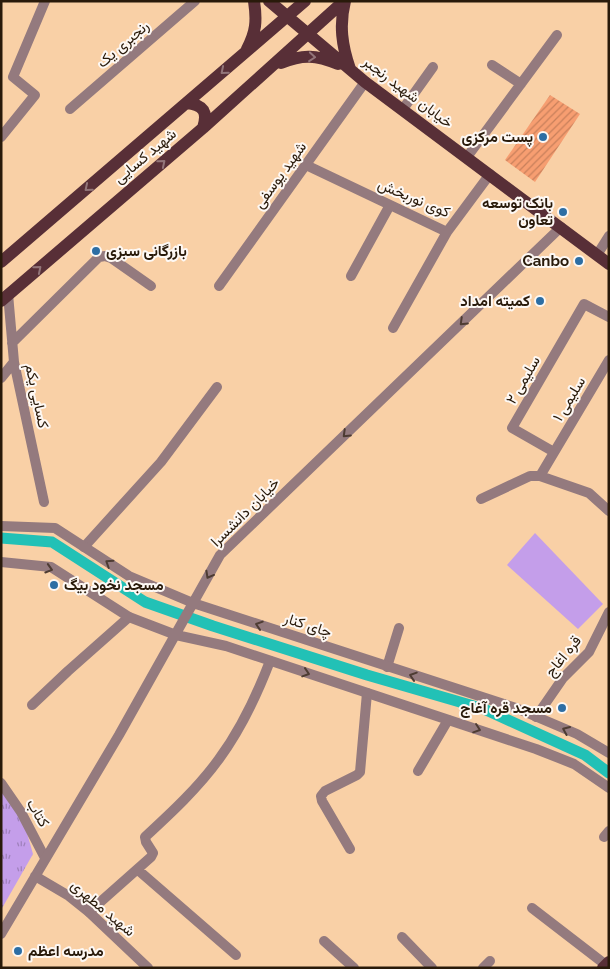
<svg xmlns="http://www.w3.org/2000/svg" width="610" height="969" font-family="Raleway,Vazirmatn,sans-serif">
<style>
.park{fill:url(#park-tufts)}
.pitch{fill:#c49eea}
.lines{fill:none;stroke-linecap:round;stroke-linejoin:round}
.canal{stroke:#22c1b6;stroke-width:11}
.building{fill:url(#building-hatch)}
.minor{stroke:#947a7e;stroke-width:10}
.tertiary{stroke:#947a7e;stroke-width:10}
.primary{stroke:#582f37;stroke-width:12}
.oneway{stroke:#927579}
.oneway2{stroke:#4e3c33}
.poi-dot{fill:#2d6ea4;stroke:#fdf8f4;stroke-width:2}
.labels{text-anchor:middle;stroke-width:4;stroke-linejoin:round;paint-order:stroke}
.street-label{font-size:15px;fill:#291a0a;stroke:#fdf8f4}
.poi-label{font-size:15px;font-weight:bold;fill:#291a0a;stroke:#fdf8f4;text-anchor:end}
</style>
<defs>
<pattern id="park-tufts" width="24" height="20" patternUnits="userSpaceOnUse" patternTransform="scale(1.25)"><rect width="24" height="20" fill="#c49eea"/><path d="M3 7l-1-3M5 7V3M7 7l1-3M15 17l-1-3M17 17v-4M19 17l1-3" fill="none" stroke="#9f80bc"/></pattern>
<pattern id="building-hatch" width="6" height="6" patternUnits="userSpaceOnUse" patternTransform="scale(1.25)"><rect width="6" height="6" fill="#f79e71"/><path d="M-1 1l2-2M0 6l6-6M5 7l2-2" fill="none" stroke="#c8805b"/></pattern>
</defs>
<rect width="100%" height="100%" fill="#f9d0a6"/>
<path class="park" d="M 1,783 L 21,812 L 33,854 L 1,910 Z"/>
<path class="pitch" d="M 535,533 L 603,604 L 578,629 L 507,565 Z"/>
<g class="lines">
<path class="canal" d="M 1,538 L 52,542 L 145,602 L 213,626 L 367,675 L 484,709 L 585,755 L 609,773"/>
</g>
<path class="building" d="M 550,95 L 580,114 L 535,182 L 505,160 Z"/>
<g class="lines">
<path class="minor" d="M 492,65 L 521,84
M 70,109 L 195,1
M 403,109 L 433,67
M 1,137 L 35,95 L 13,77 L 45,1
M 467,157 L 557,35
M 306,165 L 447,232 L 490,174
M 597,255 L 609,236
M 351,276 L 390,205
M 219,286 L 365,82
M 8,294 L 14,362 L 44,502
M 393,328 L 447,232
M 12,343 L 99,257 L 105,256 L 111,258 L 151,286
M 1,378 L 14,362
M 554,452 L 512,428 L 584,304 L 609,317
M 540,476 L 609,360
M 481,499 L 530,476 L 540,476 L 589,493 L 609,511
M 84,547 L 161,462 L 217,387
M 387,667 L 399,628
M 32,705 L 68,671 L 129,617
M 536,717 L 563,678 L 589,652 L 609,612
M 418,771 L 448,720
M 1,783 L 21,812 L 45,858
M 604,837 L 609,831
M 350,849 L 322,801 L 321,796 L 325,791 L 357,775 L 360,772 L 367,693
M 138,870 L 236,955
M 532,908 L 606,965
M 89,912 L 151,857 L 153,853 L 146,842 L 145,837 C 171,813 198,788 219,759 C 241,729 257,695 270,661
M 402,937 L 432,968
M 324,941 L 354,968
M 483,968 L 490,961"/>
<path class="tertiary" d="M 1,526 L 55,528 L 129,576 L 193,603 L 516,708 L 577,734 L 609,753
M 1,562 L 51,567 L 129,617 L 176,635 L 226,646 L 536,749 L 574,764 L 609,788
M 35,876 L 69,896 L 89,912 L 148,968
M 1,934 L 119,735 L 220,555 L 561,227"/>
<path class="primary" d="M 269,1 L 365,82 L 609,264
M 345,1 C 339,25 342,46 350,69
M 247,49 C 256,32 257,21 254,1
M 281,63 C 303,54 316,55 338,64
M 187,103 C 204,105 208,112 203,128
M 1,262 L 305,1
M 1,301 L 203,128 L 344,1
M 603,968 L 609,962"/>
</g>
<defs><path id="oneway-chevron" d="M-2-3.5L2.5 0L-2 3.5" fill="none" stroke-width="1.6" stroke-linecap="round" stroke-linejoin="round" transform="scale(1.25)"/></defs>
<g class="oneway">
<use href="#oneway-chevron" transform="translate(312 57) rotate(5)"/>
<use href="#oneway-chevron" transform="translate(224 71) rotate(140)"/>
<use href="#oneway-chevron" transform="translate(162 163) rotate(-40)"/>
<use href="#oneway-chevron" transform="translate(88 188) rotate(140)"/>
<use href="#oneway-chevron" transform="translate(38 269) rotate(-40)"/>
</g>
<g class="oneway2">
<use href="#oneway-chevron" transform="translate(463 322) rotate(136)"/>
<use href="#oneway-chevron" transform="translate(346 434) rotate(136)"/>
<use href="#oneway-chevron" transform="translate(109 563) rotate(-147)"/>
<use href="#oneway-chevron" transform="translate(49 569) rotate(17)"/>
<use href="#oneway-chevron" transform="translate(209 575) rotate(119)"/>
<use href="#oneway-chevron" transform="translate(259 625) rotate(-162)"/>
<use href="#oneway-chevron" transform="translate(306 673) rotate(18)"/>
<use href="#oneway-chevron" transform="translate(413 676) rotate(-162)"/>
<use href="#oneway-chevron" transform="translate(477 729) rotate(19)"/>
<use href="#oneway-chevron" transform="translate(566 730) rotate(-157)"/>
</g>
<g class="poi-dot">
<circle cx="543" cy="137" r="5"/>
<circle cx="563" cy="212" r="5"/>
<circle cx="96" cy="251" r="5"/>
<circle cx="579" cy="261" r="5"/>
<circle cx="540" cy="301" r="5"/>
<circle cx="54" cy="585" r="5"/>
<circle cx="562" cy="708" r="5"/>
<circle cx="18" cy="951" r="5"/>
</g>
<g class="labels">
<g class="street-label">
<text transform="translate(123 44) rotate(-41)" y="5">رنجبری یک</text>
<text transform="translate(408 92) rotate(37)" y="5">خیابان شهید رنجبر</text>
<text transform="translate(145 156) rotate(-40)" y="5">شهید کسایی</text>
<text transform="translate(280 175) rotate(-54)" y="5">شهید یوسفی</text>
<text transform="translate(414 198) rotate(23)" y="5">کوی نوربخش</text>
<text transform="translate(523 380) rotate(-60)" y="5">سلیمی ۲</text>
<text transform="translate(37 396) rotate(78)" y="5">کسایی یکم</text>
<text transform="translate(569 399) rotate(-59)" y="5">سلیمی ۱</text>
<text transform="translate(245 512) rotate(-45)" y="5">خیابان دانشسرا</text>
<text transform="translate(308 625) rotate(18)" y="5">چای کنار</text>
<text transform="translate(563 656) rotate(-51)" y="5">قره اغاج</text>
<text transform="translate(38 813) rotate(60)" y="5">کتاب</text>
<text transform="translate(103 908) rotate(40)" y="5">شهید مطهری</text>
</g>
<g class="poi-label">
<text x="533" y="142">پست مرکزی</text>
<text x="553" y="208">بانک توسعه<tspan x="553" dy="17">تعاون</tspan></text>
<text x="106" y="256" text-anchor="start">بازرگانی سبزی</text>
<text x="569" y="266">Canbo</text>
<text x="530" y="306">کمیته امداد</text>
<text x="64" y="590" text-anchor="start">مسجد نخود‌ بیگ</text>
<text x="552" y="713">مسجد قره آغاج</text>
<text x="28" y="956" text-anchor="start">مدرسه اعظم</text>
</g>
</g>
<rect width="610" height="969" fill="none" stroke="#291a0a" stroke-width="5"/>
</svg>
